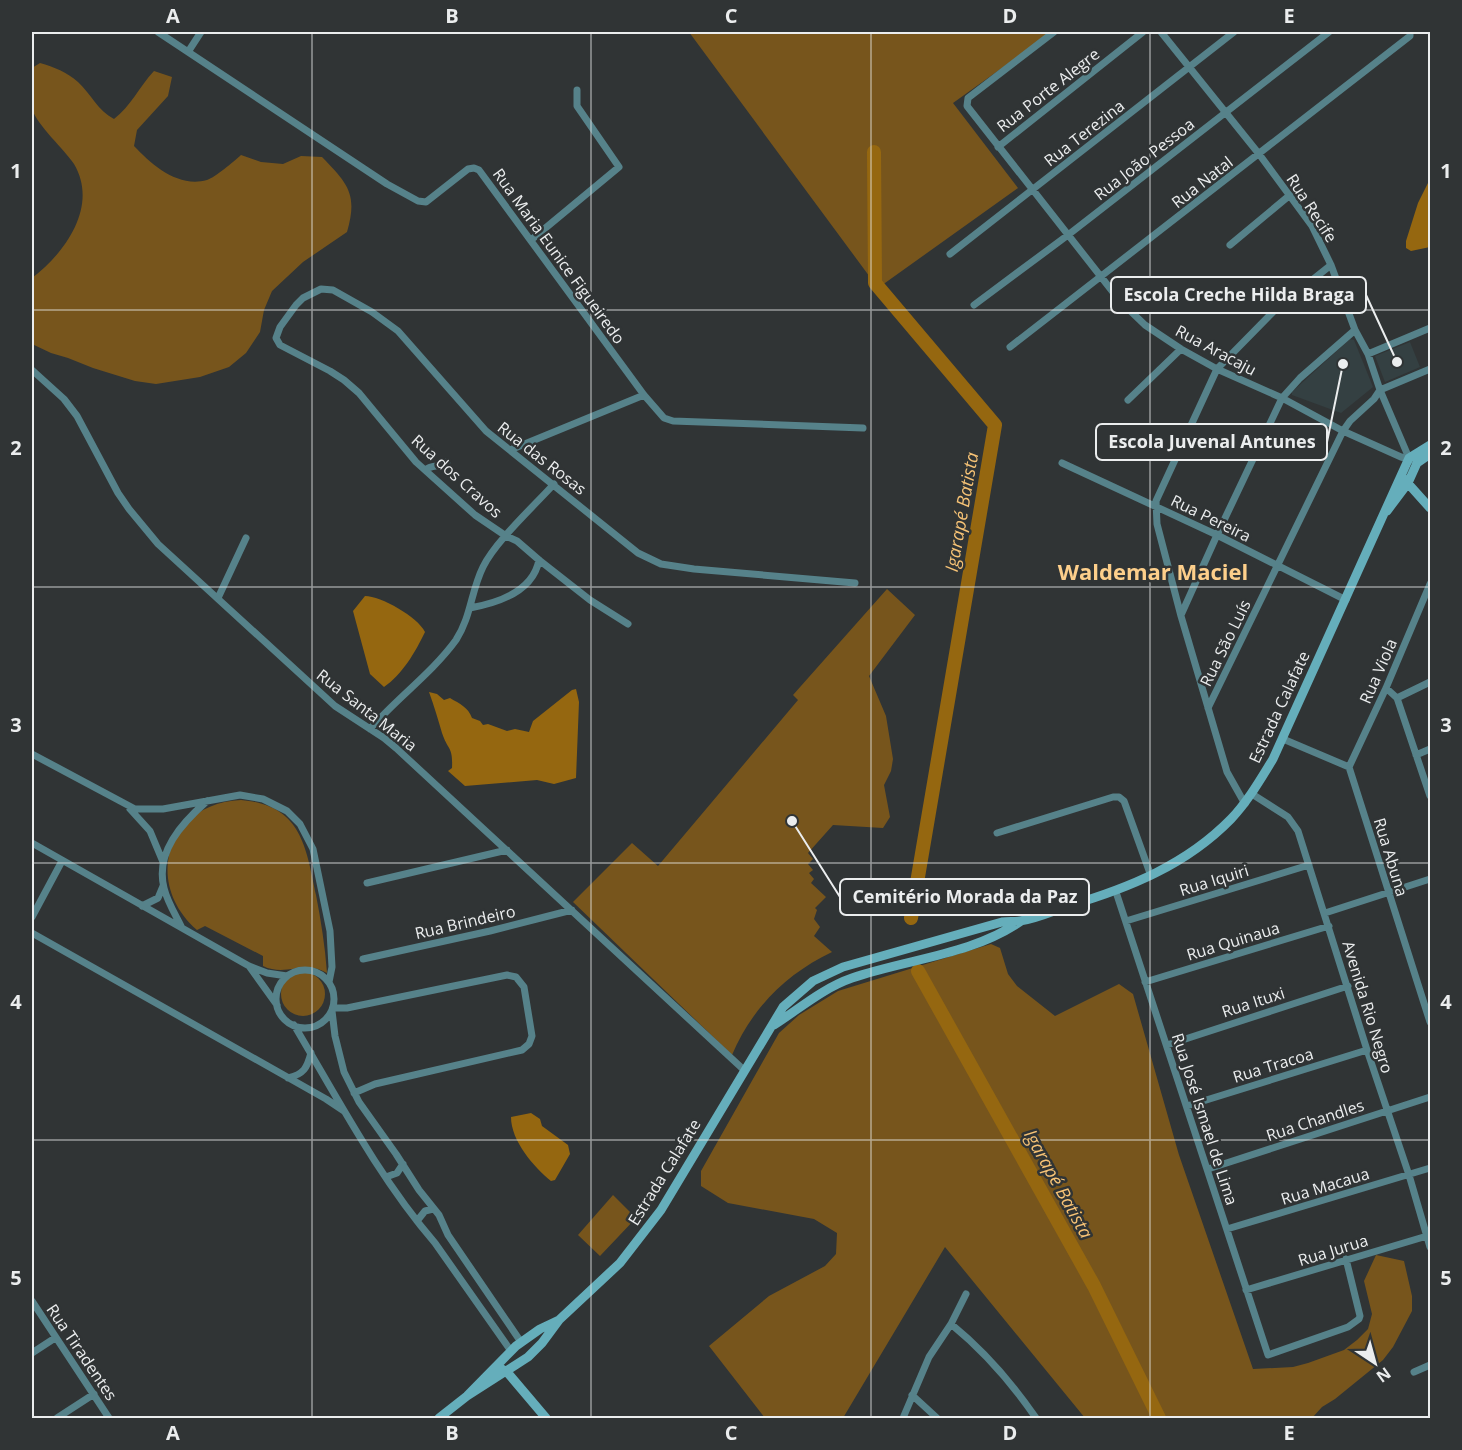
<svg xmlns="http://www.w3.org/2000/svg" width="1462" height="1450" font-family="'Open Sans',sans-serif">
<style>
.built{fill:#344042}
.green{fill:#77551c}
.water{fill:#956710}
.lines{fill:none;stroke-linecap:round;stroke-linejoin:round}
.river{stroke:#956710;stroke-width:14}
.street{stroke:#56828a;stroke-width:7}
.secondary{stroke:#65aebb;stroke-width:9}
.grid{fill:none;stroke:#ebedee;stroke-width:1.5;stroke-opacity:0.55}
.labels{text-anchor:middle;stroke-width:5;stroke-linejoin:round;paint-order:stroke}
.street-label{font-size:16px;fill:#ebedee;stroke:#303435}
.water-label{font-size:18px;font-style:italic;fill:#f7c376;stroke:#303435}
.district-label{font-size:22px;font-weight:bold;fill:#fdcf8b;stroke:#303435}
.leader{fill:none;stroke:#ebedee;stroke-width:2}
.callout-dot{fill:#ebedee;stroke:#303435;stroke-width:2}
.callout{fill:#303435;stroke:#ebedee;stroke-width:2}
.callout-label{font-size:18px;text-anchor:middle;font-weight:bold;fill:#ebedee}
.neatline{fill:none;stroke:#ebedee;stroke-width:2}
.grid-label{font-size:20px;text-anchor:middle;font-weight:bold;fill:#ebedee}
</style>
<rect width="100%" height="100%" fill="#303435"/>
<path class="built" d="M 1350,339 L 1354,340 L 1373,387 L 1341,413 L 1292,395 L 1292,392 Z
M 1410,342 L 1420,367 L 1385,382 L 1375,356 Z"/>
<path class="green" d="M 689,32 L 1052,32 L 953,103 L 1018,188 L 878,288 Z
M 40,63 C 54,67 67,72 78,82 C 91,94 98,111 114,119 C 131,106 139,87 154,71 L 172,77 L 168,96 L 137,130 L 134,146 C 152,165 178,188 207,180 C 216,177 233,162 241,155 L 261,162 L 283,164 L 301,156 L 322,157 C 348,184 358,194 347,232 L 303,262 L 272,291 L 264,310 L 260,332 L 246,353 L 229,367 L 200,377 L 156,384 L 135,381 L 93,368 L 68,358 L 51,353 L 32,344 L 32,278 C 65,253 99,206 74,164 C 64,149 37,125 32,109 C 29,99 31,79 32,68 Z
M 887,589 L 915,615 L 869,676 L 886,716 L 893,759 L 891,771 L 884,785 L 890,817 L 883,828 L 833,825 L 808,853 L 813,859 L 808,864 L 813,870 L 809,873 L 814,879 L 811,883 L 826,897 L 815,908 L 817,910 L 814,919 L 820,927 L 814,936 L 832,952 C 786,974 752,1008 732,1055 L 573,902 L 632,843 L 658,866 L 798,700 L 793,695 Z
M 241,800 C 301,805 306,846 316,895 C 321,921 325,946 327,973 C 305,960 285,977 263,966 L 263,956 L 205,926 L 197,930 C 142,882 168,803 241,800 Z
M 991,944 L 1000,948 L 1008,974 L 1017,986 L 1055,1016 L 1119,984 L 1133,994 L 1179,1155 L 1253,1369 L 1293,1367 L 1308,1363 L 1344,1350 L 1357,1340 L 1368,1329 L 1372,1314 L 1364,1281 L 1376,1255 L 1404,1261 L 1412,1296 L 1412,1311 L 1393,1347 L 1383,1360 L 1335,1399 L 1322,1407 L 1312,1418 L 1085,1418 L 945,1247 L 843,1418 L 765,1418 L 709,1346 L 769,1296 L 825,1266 L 836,1254 L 837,1233 L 814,1219 L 728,1203 L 701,1186 L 701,1171 L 779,1033 L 799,1015 L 838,991 Z
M281 994a22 22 0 1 1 44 0a22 22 0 1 1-44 0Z
M 613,1195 L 636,1218 L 600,1256 L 578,1235 Z"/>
<path class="water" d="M 1430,179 L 1430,247 L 1411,251 L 1406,248 L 1406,241 L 1418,203 Z
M 365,596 C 381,596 418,617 425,632 C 416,651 402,675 384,687 L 370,674 L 353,611 Z
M 576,689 L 579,702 L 576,778 L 554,784 L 537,780 L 465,786 L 448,771 L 452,768 C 453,746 448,751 442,733 C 438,719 434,706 429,692 L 437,694 L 444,700 L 450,698 C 460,704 468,707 472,718 L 480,721 L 483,725 L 488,724 L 507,731 L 515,729 L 529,732 L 533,721 L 572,690 Z
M 531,1113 L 540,1119 L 542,1126 L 568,1145 L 570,1154 L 555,1180 L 551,1181 C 534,1167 511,1141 511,1117 Z"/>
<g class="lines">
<path class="river" d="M 874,152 L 875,283 L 995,425 L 911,918
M 918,971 L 1094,1286 L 1159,1418"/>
<path class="street" d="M 158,32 L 387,184 L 418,201 L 426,202 L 468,169 L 474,168 L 479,170 L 644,395 L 664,418 L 673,421 L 863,428
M 1054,32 L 968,98 L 967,106 L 1120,301 L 1145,325 L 1181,349 L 1217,369 L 1282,398 L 1343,431 L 1401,457 L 1412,460
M 1161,32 L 1259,154 L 1312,226 L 1331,265 L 1355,330 L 1368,354 L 1380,390 L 1409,458
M 188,52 L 201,32
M 998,147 L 1143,32
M 531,240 L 619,167 L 577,106 L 577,90
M 1230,245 L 1290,195
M 950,254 L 1234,32
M 974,305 L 1068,235 L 1329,32
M 1010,347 L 1410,36 L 1410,32
M 1368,354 L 1430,328
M 32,370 L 64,399 L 77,416 L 118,493 L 129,509 L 158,544 L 335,706 L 384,738 L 396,748 L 744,1070
M 1128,400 L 1181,349
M 510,450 L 644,395
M 1062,463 L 1217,535 L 1346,600
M 425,470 C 432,464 440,468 447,462
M 218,598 L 246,538
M 470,608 C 498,603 533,592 539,560
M 1181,615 L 1217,535 L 1282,398 L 1300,378 L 1355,330
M 628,624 L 590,600 L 539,560 L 517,541 L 506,536 L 475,515 L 416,462 L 359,393 L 344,380 L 330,371 L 280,345 L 276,338 L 280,327 L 296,305 L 303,298 L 321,289 L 333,290 L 372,312 L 398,331 L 486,431 L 638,553 L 661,564 L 694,569 L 855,583
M 1386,688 L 1397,698 L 1430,796
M 1397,698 L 1430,682
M 1208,708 L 1343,431 L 1350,421 L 1374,399 L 1380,390 L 1430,369
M 370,729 C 397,698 432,673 456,640 C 471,617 471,591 483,567 C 495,542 534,506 554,484
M 1283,739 L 1349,767 L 1430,1022
M 32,754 L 135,809 L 163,809 L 240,795 L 263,799 L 287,811 L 300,824 L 313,849 L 330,931 L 332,967 L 329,982
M 1416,755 L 1430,749
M 1349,767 L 1386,688 L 1430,584
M 1252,794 L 1288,817 L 1298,831 L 1367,1050 L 1409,1175 L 1430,1247
M 1245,804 L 1227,772 L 1181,616 L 1157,524 L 1156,501 L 1217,369 L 1277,308 L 1331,265
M 130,809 L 150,831 L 163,862
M 997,833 L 1113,797 L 1119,797 L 1124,801 L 1151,876
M 32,843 L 249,966 L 267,973 L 287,976
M 367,883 L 507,850
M 1116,892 L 1268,1355 L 1348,1327 L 1359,1319 L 1360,1316 L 1346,1259
M 142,906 L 158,898 L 163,886
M 1325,913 L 1430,879
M 32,917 L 62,861
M 1126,921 L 1309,865
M 181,926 C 175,914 167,901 164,888 C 155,852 182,823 207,801
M 32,933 L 326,1099 L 344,1111
M 363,959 L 490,931 L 572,910
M 249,966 L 277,1005
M276 999a29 29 0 1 1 58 0a29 29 0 1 1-58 0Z
M 1145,982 L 1329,926
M 333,1008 L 347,1008 L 507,975 L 516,977 L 524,987 L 532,1036 L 529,1044 L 522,1050 L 375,1084 L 354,1093
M 332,1011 L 335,1036 L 344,1072 L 359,1102 L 396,1154 L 419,1190 L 439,1215 L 448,1235 L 521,1342
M 294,1025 C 338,1099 379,1178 435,1243 L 511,1351
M 1167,1045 L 1348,986
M 288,1078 C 304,1074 307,1068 311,1053
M 1187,1106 L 1367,1050
M 1208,1169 L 1430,1097
M 386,1177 L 397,1173 L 403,1164
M 417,1221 L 425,1211 L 433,1209
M 1227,1229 L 1430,1168
M 1246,1290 L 1427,1236
M 32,1301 L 109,1418
M 951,1324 C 984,1351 1012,1383 1036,1418
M 32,1353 L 55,1338
M 1414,1372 L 1430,1365
M 912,1395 L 937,1418
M 57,1418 L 94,1394
M 903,1418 L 929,1357 L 951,1324 L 966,1294"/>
<path class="secondary" d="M 1404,479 L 1430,508
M 1387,511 L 1408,483 L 1417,463 L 1430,454
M 774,1025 C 799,1009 823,988 852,978 C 907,959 972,955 1021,921
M 502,1369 L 507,1372 L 546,1418
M 467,1396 L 528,1357 L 542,1343 L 559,1320 L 620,1263 L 661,1210 L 783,1007 L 813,981 L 843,967 L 1002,922 C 1008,921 1014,922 1020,921 C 1036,919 1053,911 1068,906 C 1129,888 1186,865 1231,819 C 1248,801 1260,780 1273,759 L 1409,458 L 1430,445
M 439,1418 L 467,1396 L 516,1346 L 540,1329 L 559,1320"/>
</g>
<path class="grid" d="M 312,32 L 312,1418M 591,32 L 591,1418M 871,32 L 871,1418M 1150,32 L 1150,1418M 32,310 L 1430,310M 32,587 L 1430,587M 32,863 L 1430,863M 32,1140 L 1430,1140"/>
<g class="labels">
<g class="street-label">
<text transform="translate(1048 90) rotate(-38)" y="6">Rua Porte Alegre</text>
<text transform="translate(1084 133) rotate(-38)" y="6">Rua Terezina</text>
<text transform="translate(1144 159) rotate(-38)" y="6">Rua João Pessoa</text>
<text transform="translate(1202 182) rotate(-38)" y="6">Rua Natal</text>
<text transform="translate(1312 208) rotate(57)" y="6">Rua Recife</text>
<text transform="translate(559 256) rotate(54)" y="6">Rua Maria Eunice Figueiredo</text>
<text transform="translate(1216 350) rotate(28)" y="6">Rua Aracaju</text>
<text transform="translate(542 458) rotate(38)" y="6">Rua das Rosas</text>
<text transform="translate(457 476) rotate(42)" y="6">Rua dos Cravos</text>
<text transform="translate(1211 518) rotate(26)" y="6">Rua Pereira</text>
<text transform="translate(1225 643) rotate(-64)" y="6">Rua São Luís</text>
<text transform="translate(1378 671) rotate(-66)" y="6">Rua Viola</text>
<text transform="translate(1279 707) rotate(-65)" y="6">Estrada Calafate</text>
<text transform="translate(367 710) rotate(38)" y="6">Rua Santa Maria</text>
<text transform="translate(1391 857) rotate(73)" y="6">Rua Abuna</text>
<text transform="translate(1214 880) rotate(-17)" y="6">Rua Iquiri</text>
<text transform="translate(465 922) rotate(-13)" y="6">Rua Brindeiro</text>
<text transform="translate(1233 941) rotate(-17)" y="6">Rua Quinaua</text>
<text transform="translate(1253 1002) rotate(-18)" y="6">Rua Ituxi</text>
<text transform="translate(1368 1007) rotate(73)" y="6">Avenida Rio Negro</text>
<text transform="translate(1273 1065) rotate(-17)" y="6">Rua Tracoa</text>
<text transform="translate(1205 1119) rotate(72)" y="6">Rua José Ismael de Lima</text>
<text transform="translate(1315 1120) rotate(-18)" y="6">Rua Chandles</text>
<text transform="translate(664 1172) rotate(-58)" y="6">Estrada Calafate</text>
<text transform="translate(1325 1186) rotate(-17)" y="6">Rua Macaua</text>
<text transform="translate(1333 1250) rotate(-17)" y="6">Rua Jurua</text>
<text transform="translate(82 1352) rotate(56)" y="6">Rua Tiradentes</text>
</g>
<g class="water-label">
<text transform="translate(962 512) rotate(-80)" y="6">Igarapé Batista</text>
<text transform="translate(1058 1184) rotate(61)" y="6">Igarapé Batista</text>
</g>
<g class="district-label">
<text x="1153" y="580">Waldemar Maciel</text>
</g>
</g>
<path class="leader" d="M1397 362L1366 295M1343 364L1327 442M792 821L840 897"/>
<g class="callout-dot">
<circle cx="1397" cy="362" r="6"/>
<circle cx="1343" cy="364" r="6"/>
<circle cx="792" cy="821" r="6"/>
</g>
<g class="callout">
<rect x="1111" y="277" width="255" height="36" rx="6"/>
<rect x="1096" y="424" width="231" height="36" rx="6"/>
<rect x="840" y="879" width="249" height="36" rx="6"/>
</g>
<g class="callout-label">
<text x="1239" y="301">Escola Creche Hilda Braga</text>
<text x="1212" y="448">Escola Juvenal Antunes</text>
<text x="965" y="903">Cemitério Morada da Paz</text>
</g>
<rect width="1462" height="1450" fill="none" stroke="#303435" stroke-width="66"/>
<g transform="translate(1375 1363) rotate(144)" stroke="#303435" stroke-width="4.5" paint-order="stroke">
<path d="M0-4.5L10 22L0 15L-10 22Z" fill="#ebedee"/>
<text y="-9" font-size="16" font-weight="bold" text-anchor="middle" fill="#ebedee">N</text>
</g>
<rect x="33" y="33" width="1396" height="1384" class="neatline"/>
<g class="grid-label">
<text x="173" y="23">A</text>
<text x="452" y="23">B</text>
<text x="731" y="23">C</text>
<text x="1010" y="23">D</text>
<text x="1289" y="23">E</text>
<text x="16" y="178">1</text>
<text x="1446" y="178">1</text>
<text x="16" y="455">2</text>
<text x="1446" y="455">2</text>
<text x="16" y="732">3</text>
<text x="1446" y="732">3</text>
<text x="16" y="1009">4</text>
<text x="1446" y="1009">4</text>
<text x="16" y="1285">5</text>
<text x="1446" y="1285">5</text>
<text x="173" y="1440">A</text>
<text x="452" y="1440">B</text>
<text x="731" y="1440">C</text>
<text x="1010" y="1440">D</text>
<text x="1289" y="1440">E</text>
</g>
</svg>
